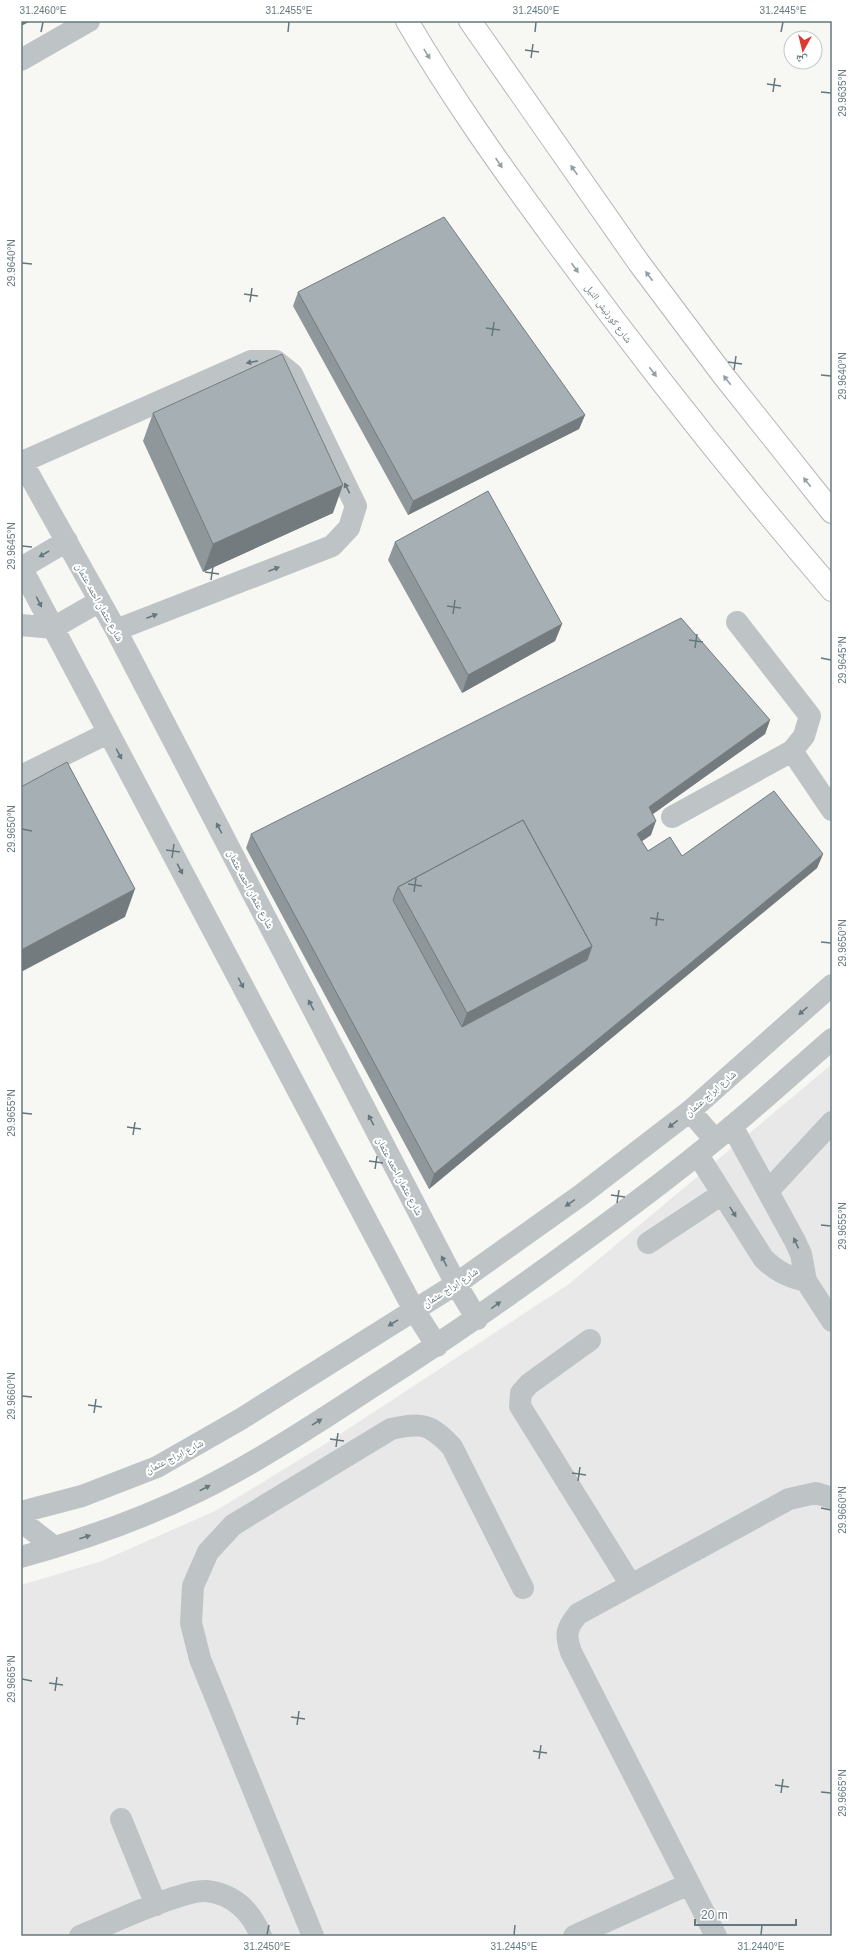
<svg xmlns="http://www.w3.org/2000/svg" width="853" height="1957" font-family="Arial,'Noto Naskh Arabic',sans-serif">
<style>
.built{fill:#e8e8e8}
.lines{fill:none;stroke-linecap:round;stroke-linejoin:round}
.highway-casing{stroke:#b2b7b9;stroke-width:24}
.minor{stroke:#bec4c6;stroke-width:22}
.highway{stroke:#fff;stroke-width:22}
.wall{fill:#8f979b}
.shaded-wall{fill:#747b7e}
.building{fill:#a6b0b4;stroke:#747b7e;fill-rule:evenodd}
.oneway{fill:#92a0a5}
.oneway2{fill:#64787e}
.ticks{fill:none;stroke:#64787e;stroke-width:1.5}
.labels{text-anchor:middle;stroke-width:4;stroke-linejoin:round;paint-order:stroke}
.street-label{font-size:10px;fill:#64787e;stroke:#fff}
.neatline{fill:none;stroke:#64787e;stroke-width:1.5}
.ticks-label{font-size:10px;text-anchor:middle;fill:#64787e}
</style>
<rect width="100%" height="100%" fill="#f7f7f4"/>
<path class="built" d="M 832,1064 L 832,1936 L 21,1936 L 21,1585 L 102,1561 L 217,1510 L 325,1444 L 569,1284 Z"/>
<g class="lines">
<defs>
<path id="highway" d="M 407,21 C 452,98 504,171 557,243 C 644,362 736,478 832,590
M 470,21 L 639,263 L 723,375 L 832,512"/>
</defs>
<use href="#highway" class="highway-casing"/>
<path class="minor" d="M 21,60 L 89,21
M 21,460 L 116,630 L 456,1284 L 477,1319
M 22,462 L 251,361 L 276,361 L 292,374 L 356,506 L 349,528 L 332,546 L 116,630
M 21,567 L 414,1310 L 437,1346
M 21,568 L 67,541
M 21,625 L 53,628 L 100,601
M 792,751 L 832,810
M 21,776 L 108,733
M 672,817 L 792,751 L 804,736 L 810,716 L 737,622
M 690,1111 L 715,1140
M 732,1126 L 795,1241 L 801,1254 L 806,1281 L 832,1321
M 698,1155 L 763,1258 C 776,1271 788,1277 806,1281
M 768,1191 L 832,1122
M 648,1243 L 722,1194
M 590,1340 L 529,1384 L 521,1393 L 520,1406 L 631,1585
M 21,1512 L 82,1496 L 157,1467 L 241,1419 L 456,1284 L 581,1195 L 690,1111 L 832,985
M 21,1521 L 54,1547
M 21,1557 C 82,1540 142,1519 199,1491 C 261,1460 320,1421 378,1383 C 446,1340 510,1295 575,1247 C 622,1213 669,1178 714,1141 C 755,1108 793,1073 832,1039
M 121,1819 L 156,1905
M 80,1936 C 105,1926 182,1889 206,1891 C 234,1894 251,1911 261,1936
M 313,1936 L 200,1659 L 191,1623 L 193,1586 L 208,1552 L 233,1525 L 391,1429 C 423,1422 430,1424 452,1447 L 523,1588
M 574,1936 L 689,1884
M 716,1936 L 571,1652 C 565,1634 566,1629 578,1614 L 789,1499 L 816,1493 L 832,1498"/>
<use href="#highway" class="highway"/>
</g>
<path class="wall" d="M 298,292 L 585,415 L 579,429 L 408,515 L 293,306 Z
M 153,413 L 333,513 L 203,572 L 143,441 Z
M 395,542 L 562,624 L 555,641 L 462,693 L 388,560 Z
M 770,720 L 765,734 L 653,814 L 651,835 L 642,841 L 648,851 L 682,856 L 823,854 L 817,868 L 429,1189 L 246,848 L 251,834 Z"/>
<path class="shaded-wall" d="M 21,21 L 31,21 L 21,26 Z
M 585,415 L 579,429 L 408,515 L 413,501 Z
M 343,485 L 333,513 L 203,572 L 213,544 Z
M 562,624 L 555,641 L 462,693 L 468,675 Z
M 770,720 L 765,734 L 643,821 L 649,807 Z
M 656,821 L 651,835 L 632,848 L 637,834 Z
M 823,854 L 817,868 L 429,1189 L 434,1174 Z
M 135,889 L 125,917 L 21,972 L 21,950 Z
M 592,946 L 582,974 L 456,1041 L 467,1013 Z"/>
<path class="building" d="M 444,217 L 585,415 L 413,501 L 298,292 Z
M 282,354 L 343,485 L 213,544 L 153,413 Z
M 488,491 L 562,624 L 468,675 L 395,542 Z
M 681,618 L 770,720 L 649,807 L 656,821 L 637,834 L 648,851 L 670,837 L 682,856 L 774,791 L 823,854 L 434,1174 L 251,834 ZM 523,820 L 592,946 L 587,960 L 462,1027 L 393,900 L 398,887 Z
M 67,762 L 135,889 L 21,950 L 21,787 Z
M 523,820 L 592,946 L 467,1013 L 398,887 Z"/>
<defs><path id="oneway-solid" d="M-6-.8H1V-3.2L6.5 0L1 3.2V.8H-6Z"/></defs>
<g class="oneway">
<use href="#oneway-solid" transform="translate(427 54) rotate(58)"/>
<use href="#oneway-solid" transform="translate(499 163) rotate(56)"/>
<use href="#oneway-solid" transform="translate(574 170) rotate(-125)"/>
<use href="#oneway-solid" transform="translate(575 268) rotate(54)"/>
<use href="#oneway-solid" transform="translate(649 276) rotate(-127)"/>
<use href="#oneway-solid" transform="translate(653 372) rotate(53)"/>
<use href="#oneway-solid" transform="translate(727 380) rotate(-128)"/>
<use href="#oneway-solid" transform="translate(807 482) rotate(-128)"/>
</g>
<g class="oneway2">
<use href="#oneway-solid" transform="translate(252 362) rotate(170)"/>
<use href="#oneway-solid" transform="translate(347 488) rotate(-116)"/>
<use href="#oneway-solid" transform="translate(44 554) rotate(150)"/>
<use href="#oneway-solid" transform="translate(274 569) rotate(-21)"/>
<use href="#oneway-solid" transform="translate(39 602) rotate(63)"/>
<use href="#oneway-solid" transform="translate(152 616) rotate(-21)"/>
<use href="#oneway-solid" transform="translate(119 754) rotate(62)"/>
<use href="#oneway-solid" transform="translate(219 828) rotate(-118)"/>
<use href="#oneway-solid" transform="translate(180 869) rotate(62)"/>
<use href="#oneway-solid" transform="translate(241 983) rotate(62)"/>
<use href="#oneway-solid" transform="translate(311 1005) rotate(-118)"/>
<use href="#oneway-solid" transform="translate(803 1011) rotate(138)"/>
<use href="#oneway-solid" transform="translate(371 1120) rotate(-118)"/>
<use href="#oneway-solid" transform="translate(673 1124) rotate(142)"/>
<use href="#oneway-solid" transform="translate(570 1203) rotate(145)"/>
<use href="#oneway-solid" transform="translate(733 1212) rotate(58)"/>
<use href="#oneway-solid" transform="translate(796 1243) rotate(-115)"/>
<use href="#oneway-solid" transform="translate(444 1261) rotate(-118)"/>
<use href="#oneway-solid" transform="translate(496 1305) rotate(-36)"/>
<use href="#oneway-solid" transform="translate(393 1323) rotate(148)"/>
<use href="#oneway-solid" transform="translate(317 1422) rotate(-32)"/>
<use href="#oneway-solid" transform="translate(205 1488) rotate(-28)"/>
<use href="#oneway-solid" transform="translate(85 1537) rotate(-18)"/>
</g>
<path class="ticks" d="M 41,32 L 43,22M 288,32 L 289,22M 535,32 L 536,22M 781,32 L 783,22M 525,50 L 539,52M 531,58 L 533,44M 767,84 L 781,86M 773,92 L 775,78M 821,92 L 831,93M 22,263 L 32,264M 244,294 L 258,296M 250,302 L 252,288M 486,328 L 500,330M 492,336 L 494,322M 728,362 L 742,364M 734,370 L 736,356M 821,375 L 831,376M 22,546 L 32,547M 205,572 L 219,574M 211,580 L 213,566M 447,606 L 461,608M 453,614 L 455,600M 689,640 L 703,642M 695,648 L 697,634M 821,658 L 831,660M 22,829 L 32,831M 166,850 L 180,852M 172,858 L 174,844M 408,884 L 422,886M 414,892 L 416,878M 650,918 L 664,920M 656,926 L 658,912M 821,942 L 831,943M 22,1113 L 32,1114M 127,1127 L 141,1129M 133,1135 L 135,1122M 369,1161 L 383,1163M 375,1169 L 377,1156M 611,1195 L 625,1197M 617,1203 L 619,1190M 821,1225 L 831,1226M 22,1396 L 32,1397M 88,1405 L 102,1407M 94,1413 L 96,1399M 330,1439 L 344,1441M 336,1447 L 338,1433M 572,1473 L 586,1475M 578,1481 L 580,1467M 821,1508 L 831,1510M 22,1679 L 32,1681M 49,1683 L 63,1685M 55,1691 L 57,1677M 291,1717 L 305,1719M 297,1725 L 299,1711M 533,1751 L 547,1753M 539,1759 L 541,1745M 775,1785 L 789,1787M 821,1792 L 831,1793M 781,1793 L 783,1779M 267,1935 L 269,1925M 514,1935 L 515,1925M 761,1935 L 762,1925"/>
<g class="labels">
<g class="street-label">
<text transform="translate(609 313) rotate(53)" y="4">شارع كورنيش النيل</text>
<text transform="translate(100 602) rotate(61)" y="4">شارع عثمان احمد عثمان</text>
<text transform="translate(251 889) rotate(62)" y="4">شارع عثمان احمد عثمان</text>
<text transform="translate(710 1093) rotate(-41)" y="4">شارع ابراج عثمان</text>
<text transform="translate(400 1176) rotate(62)" y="4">شارع عثمان احمد عثمان</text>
<text transform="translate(450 1287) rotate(-33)" y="4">شارع ابراج عثمان</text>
<text transform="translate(174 1456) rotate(-27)" y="4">شارع ابراج عثمان</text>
</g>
</g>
<rect width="853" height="1957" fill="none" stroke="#ffffff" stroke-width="44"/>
<g transform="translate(803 50) rotate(188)"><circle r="19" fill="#ffffff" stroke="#c1c9cb"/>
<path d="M0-3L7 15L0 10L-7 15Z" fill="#db3831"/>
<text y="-6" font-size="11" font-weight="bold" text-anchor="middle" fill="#64787e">ش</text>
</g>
<path d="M695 1919v6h101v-6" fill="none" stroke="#64787e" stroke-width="2"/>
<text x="701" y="1919" font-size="12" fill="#64787e" stroke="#ffffff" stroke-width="3" paint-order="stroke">20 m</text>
<rect x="22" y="22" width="809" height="1913" class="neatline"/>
<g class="ticks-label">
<text x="43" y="14">31.2460°E</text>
<text x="289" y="14">31.2455°E</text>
<text x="536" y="14">31.2450°E</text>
<text x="783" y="14">31.2445°E</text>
<text transform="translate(842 93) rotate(-90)" y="4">29.9635°N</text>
<text transform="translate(11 263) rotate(-90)" y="4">29.9640°N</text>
<text transform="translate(842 376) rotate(-90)" y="4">29.9640°N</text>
<text transform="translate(11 546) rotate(-90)" y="4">29.9645°N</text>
<text transform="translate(842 660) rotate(-90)" y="4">29.9645°N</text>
<text transform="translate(11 829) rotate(-90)" y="4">29.9650°N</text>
<text transform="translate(842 943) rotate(-90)" y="4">29.9650°N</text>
<text transform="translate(11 1113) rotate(-90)" y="4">29.9655°N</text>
<text transform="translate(842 1226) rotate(-90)" y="4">29.9655°N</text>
<text transform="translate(11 1396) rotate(-90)" y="4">29.9660°N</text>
<text transform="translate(842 1510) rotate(-90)" y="4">29.9660°N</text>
<text transform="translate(11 1679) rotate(-90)" y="4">29.9665°N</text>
<text transform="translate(842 1793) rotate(-90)" y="4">29.9665°N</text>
<text x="267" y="1950">31.2450°E</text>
<text x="514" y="1950">31.2445°E</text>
<text x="761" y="1950">31.2440°E</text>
</g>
</svg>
